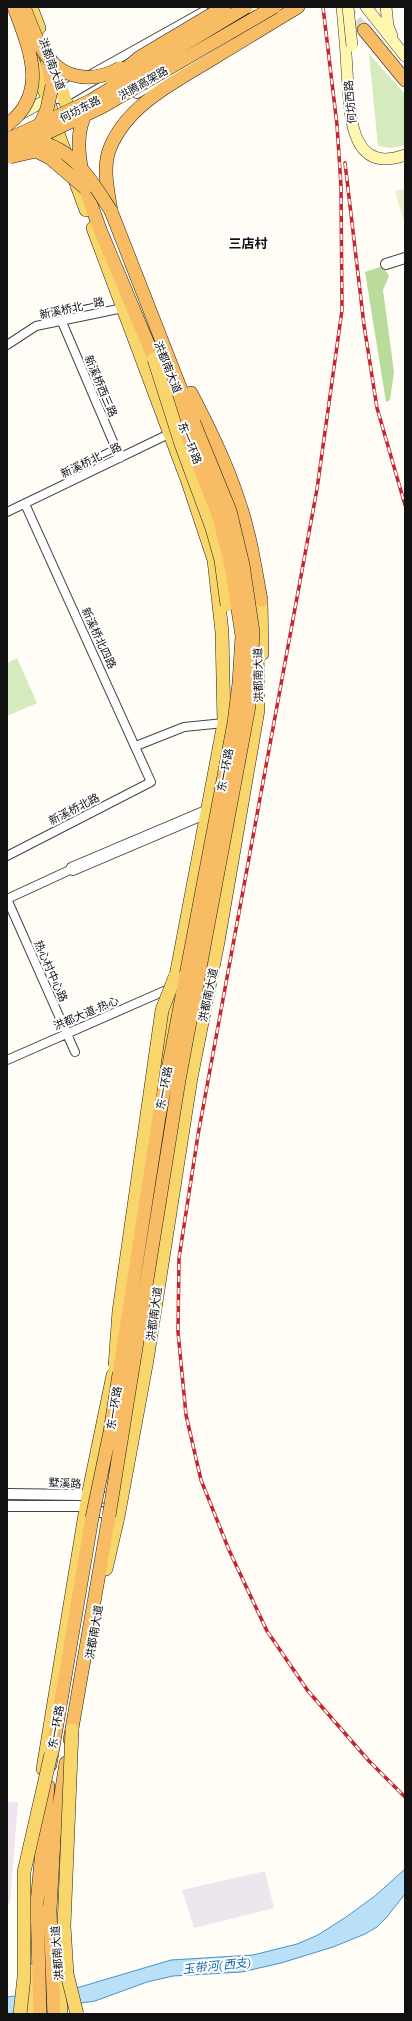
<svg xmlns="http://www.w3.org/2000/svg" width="412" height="2021" font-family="'Source Serif 4','Noto Sans SC',serif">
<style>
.industrial{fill:#eee6ef}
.green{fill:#d5ebbd}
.forest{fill:#b9dc9c}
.pitch{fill:#e6f2cf}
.water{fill:#b9e0f7;stroke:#3f96cf}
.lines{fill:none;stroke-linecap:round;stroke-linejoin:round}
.trunk-tunnel{stroke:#dbdad3;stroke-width:13;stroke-dasharray:13 6;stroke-linecap:butt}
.minor-casing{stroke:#444;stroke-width:10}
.tertiary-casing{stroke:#444;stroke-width:12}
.secondary-casing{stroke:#333;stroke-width:12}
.primary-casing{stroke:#222;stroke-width:14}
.trunk-casing{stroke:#222;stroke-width:14}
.minor{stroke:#fff;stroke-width:8}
.tertiary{stroke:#fff;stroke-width:10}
.secondary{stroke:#fff6b0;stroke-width:11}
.primary{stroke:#f9d66b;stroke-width:13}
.trunk{stroke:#f7bc64;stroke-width:13}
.rail-casing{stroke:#c4262e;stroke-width:3.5}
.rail{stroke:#fff;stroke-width:2;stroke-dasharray:6;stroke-linecap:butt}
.secondary-bridge-casing{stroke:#333;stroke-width:12;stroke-linecap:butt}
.primary-bridge-casing{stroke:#222;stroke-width:14;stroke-linecap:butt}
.trunk-bridge-casing{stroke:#222;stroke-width:14;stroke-linecap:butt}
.secondary-bridge{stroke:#fff6b0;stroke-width:11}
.primary-bridge{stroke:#f9d66b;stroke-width:13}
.trunk-bridge{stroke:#f7bc64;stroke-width:13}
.labels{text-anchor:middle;stroke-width:4;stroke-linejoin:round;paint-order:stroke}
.street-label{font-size:11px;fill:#111;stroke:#fff}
.water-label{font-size:12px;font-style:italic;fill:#1768a6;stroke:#fff}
.quarter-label{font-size:13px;font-weight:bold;fill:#111;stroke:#fff}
</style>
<rect width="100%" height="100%" fill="#fffdf5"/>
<path class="industrial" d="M 7,1802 L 18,1802 L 10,1903 L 7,1904 Z
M 265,1871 L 274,1908 L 194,1928 L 182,1890 Z"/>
<path class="green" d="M 369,54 L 405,94 L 405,145 L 392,148 L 378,146 Z
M 17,658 L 37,703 L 7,716 L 7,663 Z"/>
<path class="forest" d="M 383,266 L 389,276 L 383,290 L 394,372 L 390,400 L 386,402 L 365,272 Z"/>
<path class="pitch" d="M 405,188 L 405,219 L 403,219 L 395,191 Z"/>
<path class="water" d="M 405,1869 L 405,1894 L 386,1918 L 377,1927 L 365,1934 L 333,1947 L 281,1963 L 242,1972 L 173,1976 L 147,1982 L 95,2001 L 7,2014 L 7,1997 L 80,1987 L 171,1960 L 253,1955 L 297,1944 L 318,1935 L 346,1917 L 375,1896 Z"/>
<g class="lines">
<path class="trunk-tunnel" d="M 343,7 L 364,30"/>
<defs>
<path id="minor" d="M 59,92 L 204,11
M 137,94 L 229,41
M 62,322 L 120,458
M 7,345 L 36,326 L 123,308
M 7,512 L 173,432
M 136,746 L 184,727 L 224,723
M 207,814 L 73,871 L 71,867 L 208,809
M 7,856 L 151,782 L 25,504
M 7,899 L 75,1052
M 7,899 L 72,869
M 7,1060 L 171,988"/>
<path id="tertiary" d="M 48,99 L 64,97 L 98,77
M 386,264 L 405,258
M 7,1494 L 81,1495 L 118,1499
M 7,1506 L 79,1506 L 116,1516"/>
<path id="secondary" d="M 342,7 C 344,28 346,50 347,71 C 350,107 347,176 405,155
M 366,7 L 405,56
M 386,7 L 388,26 L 392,36
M 17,116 L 48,99"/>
<path id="primary" d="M 31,7 L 39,28
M 32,59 L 48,99 L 56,128 L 86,210
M 51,60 L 72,120
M 93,228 L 188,482 L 214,560 L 222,632 L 224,723 L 176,976 L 155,1108
M 261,600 L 262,654
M 106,1569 L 118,1517 L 147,1360 L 191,1078 L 218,942 L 258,710 L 257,644
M 43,1769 L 88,1496 L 113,1375
M 29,1970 L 32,2014
M 59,1980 L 61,2014"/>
<path id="trunk" d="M 364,30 L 405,80
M 46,55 L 52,86
M 85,188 L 101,232 L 159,370
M 191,393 C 209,428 227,464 239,502 C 250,533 255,567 261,600
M 171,397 L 184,427
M 194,423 L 111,211 C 108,191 102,167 110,148 C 128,103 179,80 217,56 C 244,40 271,23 298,7
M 70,1740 L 109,1516
M 50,1765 L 92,1518
M 40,2014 L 37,1903 L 48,1786
M 54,2014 L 50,1910 L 54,1838 L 66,1763"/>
</defs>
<use href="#minor" class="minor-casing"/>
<use href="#tertiary" class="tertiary-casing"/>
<use href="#secondary" class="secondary-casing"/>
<use href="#primary" class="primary-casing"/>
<use href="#trunk" class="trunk-casing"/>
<use href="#minor" class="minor"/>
<use href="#tertiary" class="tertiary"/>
<use href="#secondary" class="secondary"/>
<use href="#primary" class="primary"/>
<use href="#trunk" class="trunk"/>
<defs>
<path id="rail" d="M 323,7 L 337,125 L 341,186 L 342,310 L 317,489 L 198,1135 L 179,1258 L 178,1332 L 186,1415 L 201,1480 L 229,1550 L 267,1631 L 308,1691 L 369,1761 L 405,1797
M 345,163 L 364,325 L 377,408 L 405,505"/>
</defs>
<use href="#rail" class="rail-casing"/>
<use href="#rail" class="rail"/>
<defs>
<path id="secondary-bridge" d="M 348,7 L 352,46"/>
<path id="primary-bridge" d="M 154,359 L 181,444 L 212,528 L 221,560 L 227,605
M 115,1366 L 119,1311 L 162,1010 L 175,977
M 72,1730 L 64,1926 L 67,1974 L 77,2014
M 20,2014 L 24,1977 L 24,1872 L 51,1754"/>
<path id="trunk-bridge" d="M 24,7 C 30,22 36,41 46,55 C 64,80 94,83 120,68
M 112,80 L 140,57 L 224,7
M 7,125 C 50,93 29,48 14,7
M 39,127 L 47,109 L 52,86
M 7,140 L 90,101 L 246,7
M 30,141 C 71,143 91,180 111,211
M 7,152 L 102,107 L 274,7
M 10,157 L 36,151 L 50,158 L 85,188
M 85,188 C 80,164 73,132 88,110
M 109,1516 L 179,1080 L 249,706 L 253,632 L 243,565 L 230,511 L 194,423
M 92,1518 L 110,1432 L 159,1117 L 234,723 L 239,683 L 242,636 L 232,570 L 219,517 L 184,427"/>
</defs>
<use href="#secondary-bridge" class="secondary-bridge-casing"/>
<use href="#primary-bridge" class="primary-bridge-casing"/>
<use href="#trunk-bridge" class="trunk-bridge-casing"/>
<use href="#secondary-bridge" class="secondary-bridge"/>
<use href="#primary-bridge" class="primary-bridge"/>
<use href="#trunk-bridge" class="trunk-bridge"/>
</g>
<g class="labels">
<g class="street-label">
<text transform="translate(52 64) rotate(70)" y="4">洪都南大道</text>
<text transform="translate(143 83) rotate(-30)" y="4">洪腾高架路</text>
<text transform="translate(350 102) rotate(-95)" y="4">何坊西路</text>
<text transform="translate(80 109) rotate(-27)" y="4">何坊东路</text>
<text transform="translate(72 308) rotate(-12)" y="4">新溪桥北一路</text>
<text transform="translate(168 367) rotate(68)" y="4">洪都南大道</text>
<text transform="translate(101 386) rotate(67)" y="4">新溪桥西三路</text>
<text transform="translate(190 443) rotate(68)" y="4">东一环路</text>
<text transform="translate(91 460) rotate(-26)" y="4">新溪桥北二路</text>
<text transform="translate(99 638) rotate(65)" y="4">新溪桥北四路</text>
<text transform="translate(258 675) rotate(-91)" y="4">洪都南大道</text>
<text transform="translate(225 770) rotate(-79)" y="4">东一环路</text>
<text transform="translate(74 809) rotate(-27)" y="4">新溪桥北路</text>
<text transform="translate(51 971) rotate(66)" y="4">热心村中心路</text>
<text transform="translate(208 995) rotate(-78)" y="4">洪都南大道</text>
<text transform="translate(86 1013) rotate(-23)" y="4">洪都大道-热心</text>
<text transform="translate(164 1088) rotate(-79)" y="4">东一环路</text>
<text transform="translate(154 1314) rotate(-82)" y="4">洪都南大道</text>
<text transform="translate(114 1408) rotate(-81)" y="4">东一环路</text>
<text transform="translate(65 1483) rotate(3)" y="4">墅溪路</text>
<text transform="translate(94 1632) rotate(-80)" y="4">洪都南大道</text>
<text transform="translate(56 1727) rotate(-80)" y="4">东一环路</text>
<text transform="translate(57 1953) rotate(-94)" y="4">洪都南大道</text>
</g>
<g class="water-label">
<text transform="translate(217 1966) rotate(-6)" y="4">玉带河(西支)</text>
</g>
<g class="quarter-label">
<text x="248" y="248">三店村</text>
</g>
</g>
<rect width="412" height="2021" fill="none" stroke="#111111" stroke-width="16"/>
</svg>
